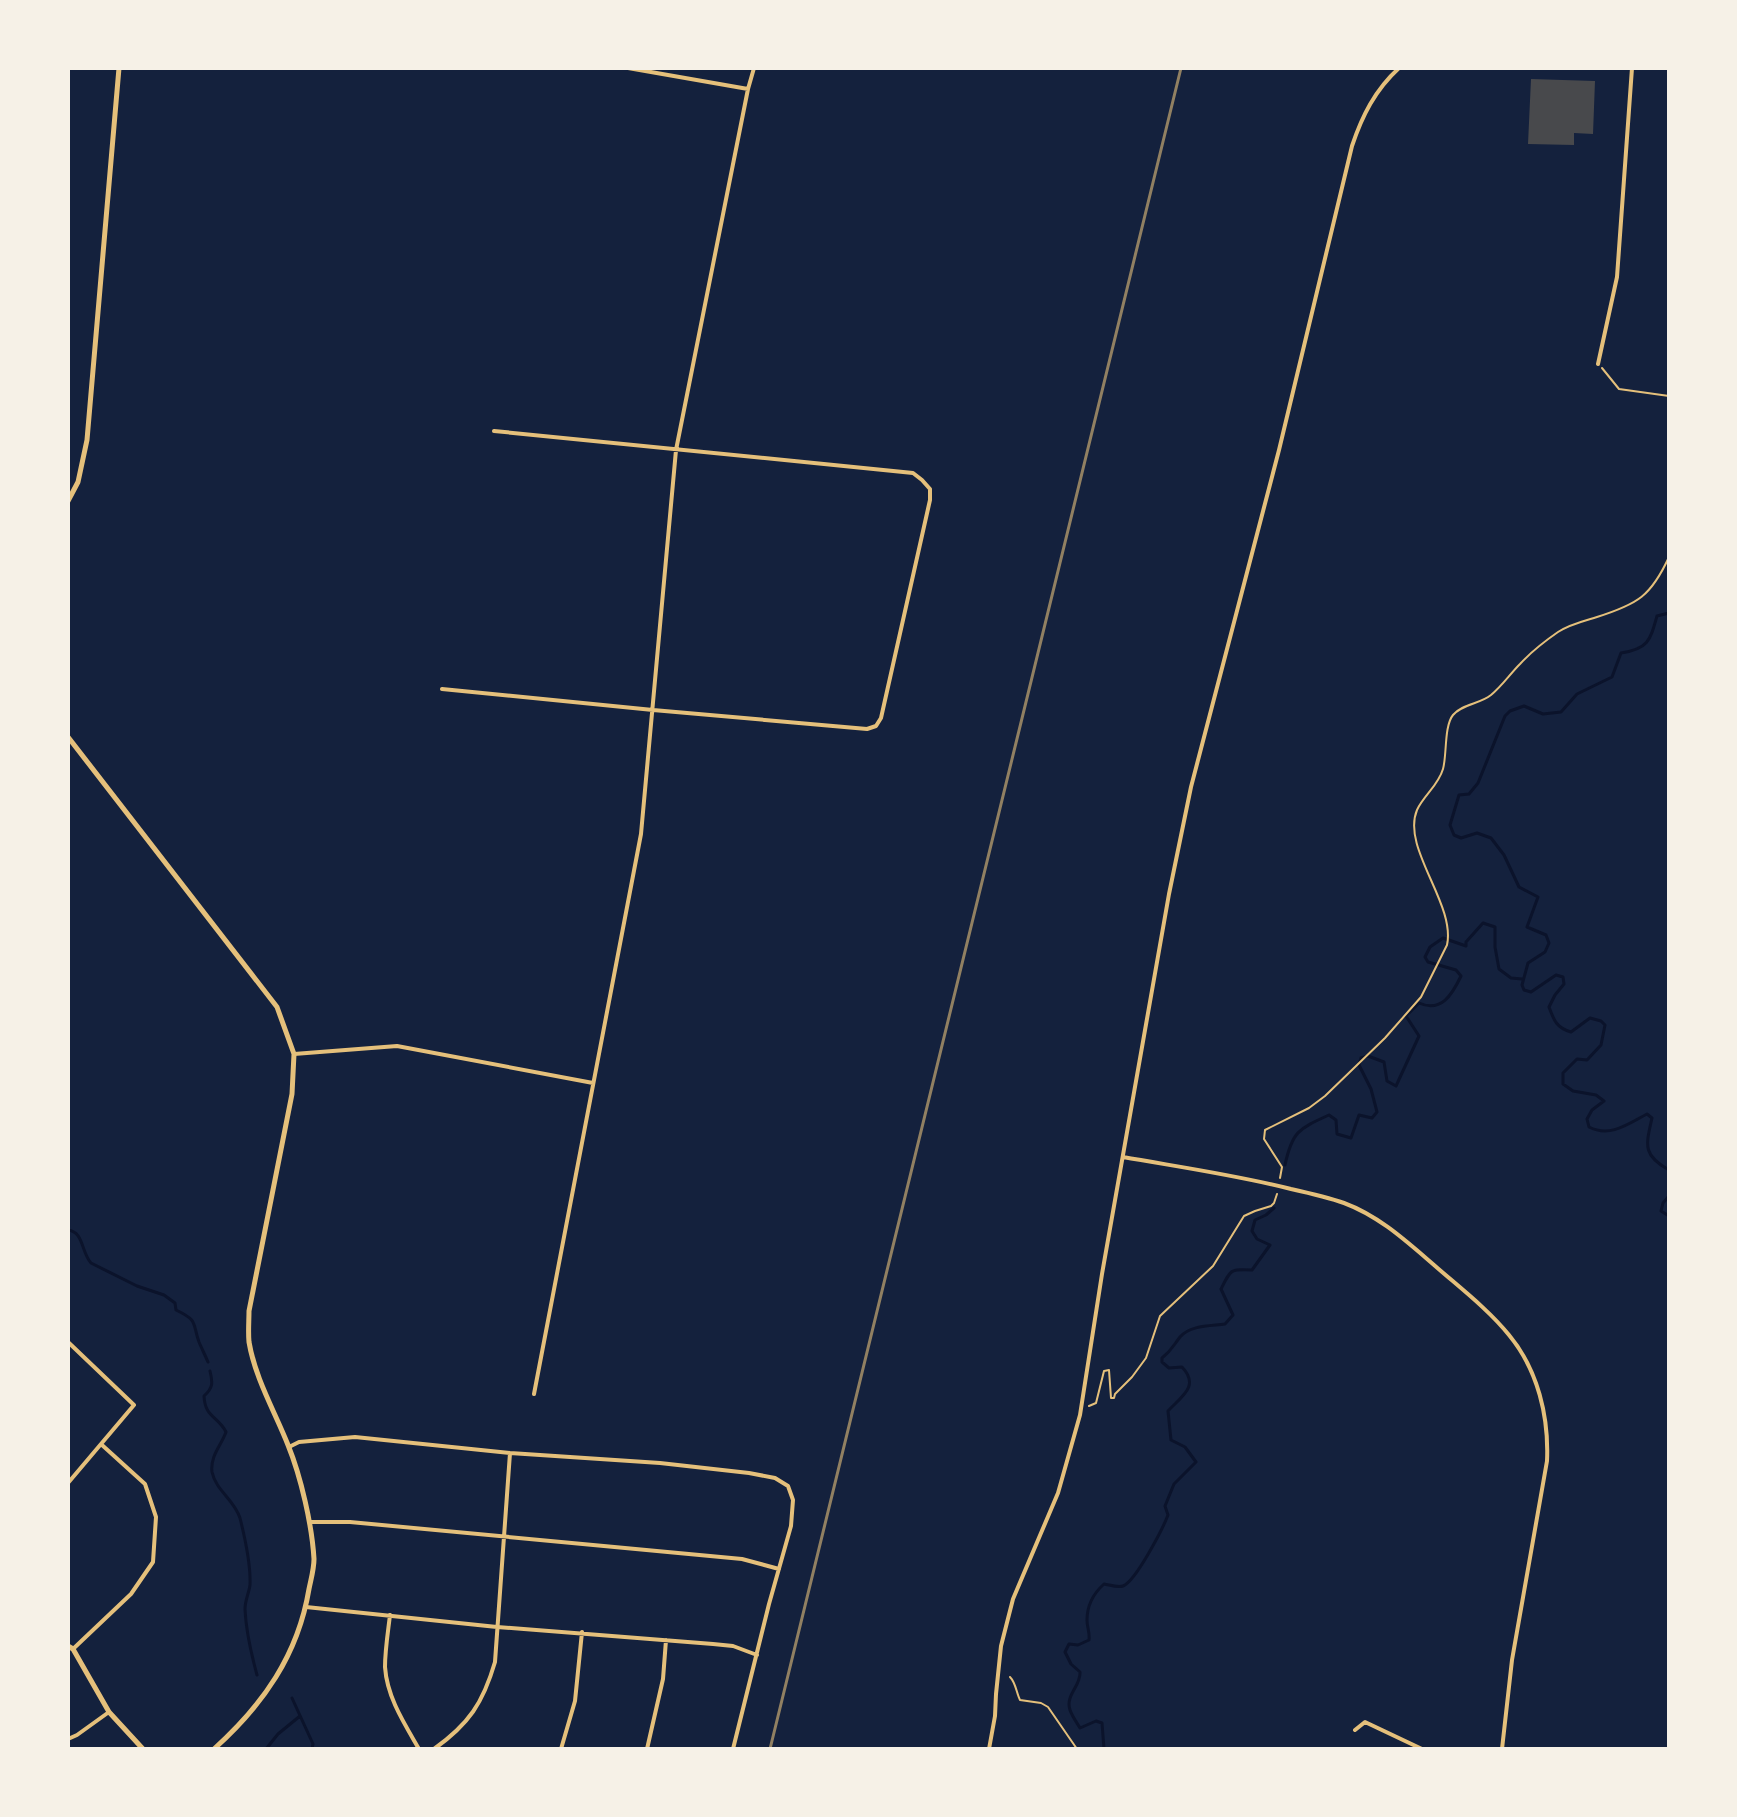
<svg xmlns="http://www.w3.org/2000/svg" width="1737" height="1817" font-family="Bitter,serif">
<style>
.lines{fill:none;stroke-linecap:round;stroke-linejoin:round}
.stream{stroke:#0b132b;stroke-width:3}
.building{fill:#48494c}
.path{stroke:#e5c07b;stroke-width:2}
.minor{stroke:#e5c07b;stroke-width:4}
.tertiary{stroke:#e5c07b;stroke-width:5}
.rail{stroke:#918062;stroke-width:3}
</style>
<rect width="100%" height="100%" fill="#14213d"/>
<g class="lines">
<path class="stream" d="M 1669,613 L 1657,616 C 1650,641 1648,649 1621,653 L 1612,677 L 1577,694 L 1561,712 L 1543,714 L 1524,706 L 1510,711 L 1505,716 L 1478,783 L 1469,794 L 1459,795 L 1450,825 L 1454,835 L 1461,838 L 1477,833 L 1491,838 L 1504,855 L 1519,887 L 1538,897 L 1527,927 L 1546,935 L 1549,943 L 1545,952 L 1528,963 L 1522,985 L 1524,990 L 1531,992 L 1556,975 L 1563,977 L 1564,984 L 1555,995 L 1549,1007 C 1554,1021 1557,1028 1571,1032 L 1590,1018 L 1601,1021 L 1605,1025 L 1601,1045 L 1587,1060 L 1577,1059 L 1563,1073 L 1563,1084 L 1573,1091 L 1596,1095 L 1604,1101 L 1592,1110 L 1587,1119 L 1589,1127 C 1610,1138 1628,1124 1647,1114 L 1652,1118 C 1646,1145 1642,1155 1669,1170
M 1285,1165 C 1292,1132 1298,1129 1329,1115 L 1336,1120 L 1337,1134 L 1351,1138 L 1359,1115 L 1372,1118 L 1377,1112 L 1371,1089 L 1359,1065 L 1361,1058 L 1368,1056 L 1384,1062 L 1387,1081 L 1396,1086 L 1419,1036 L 1406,1016 L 1419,1003 C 1441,1013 1452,995 1461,976 L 1456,970 L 1428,962 L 1425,957 L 1430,947 L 1443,938 L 1466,946 L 1466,942 L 1483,923 L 1495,927 L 1495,947 L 1499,969 L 1511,978 L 1522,979
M 1669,1196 L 1663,1203 L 1661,1211 L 1669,1216
M 68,1230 C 84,1232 81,1252 91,1263 L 137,1286 L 164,1295 L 175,1303 L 176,1310 C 199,1321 192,1323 199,1342 C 202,1349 205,1355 208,1362
M 210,1371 C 213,1383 213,1388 204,1396 C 205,1418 218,1416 226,1432 C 221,1446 210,1456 212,1472 C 216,1491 234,1499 240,1518 C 245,1538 251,1563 250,1585 C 249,1593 245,1600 245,1609 C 246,1632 251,1653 257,1675
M 292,1698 L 313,1744 L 312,1749
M 266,1749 L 278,1734 L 300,1716
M 1104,1749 L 1102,1723 L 1096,1721 L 1080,1728 C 1077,1723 1072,1716 1070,1710 C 1065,1695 1081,1686 1080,1672 L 1071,1664 L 1065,1652 L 1069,1644 L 1078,1645 L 1089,1640 C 1090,1632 1087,1628 1087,1620 C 1087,1606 1094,1593 1104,1584 C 1110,1585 1118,1588 1123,1586 C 1136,1581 1163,1528 1168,1515 L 1165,1506 L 1174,1484 L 1196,1462 L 1185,1447 L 1171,1440 L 1168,1411 C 1182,1396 1200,1386 1182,1367 L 1169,1368 L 1162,1362 L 1162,1358 C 1172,1350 1173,1346 1180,1337 C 1190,1325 1211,1326 1225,1324 L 1233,1315 L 1221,1289 C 1231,1269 1230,1269 1252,1270 L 1270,1245 L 1257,1239 L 1252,1231 L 1255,1220 L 1266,1215 L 1274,1208"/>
</g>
<path class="building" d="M 1531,79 L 1595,81 L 1593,134 L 1574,133 L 1574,145 L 1528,144 Z"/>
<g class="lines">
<path class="path" d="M 1602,368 L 1619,389 L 1669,396
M 1280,1178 L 1282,1167 L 1264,1139 L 1265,1130 L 1309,1108 L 1325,1096 L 1385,1038 L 1421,997 L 1447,945 C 1456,904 1401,848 1417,810 C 1424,795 1438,786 1443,769 C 1447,755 1444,726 1453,715 C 1462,704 1480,704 1491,695 C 1502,686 1510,674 1520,664 C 1531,652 1545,641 1558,632 C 1570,624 1584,621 1597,617 C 1638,604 1651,596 1669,557
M 1089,1406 L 1096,1403 L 1104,1371 L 1109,1370 L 1111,1398 L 1114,1398 L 1115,1394 L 1132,1377 L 1146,1358 L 1160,1316 L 1213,1266 L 1244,1216 L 1255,1211 L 1271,1206 L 1274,1203 L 1277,1194
M 1010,1677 C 1016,1683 1016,1692 1020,1700 L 1041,1703 L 1048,1707 L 1077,1749"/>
<path class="minor" d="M 628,68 L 748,89
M 1598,364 L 1617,277 L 1632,68
M 442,689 L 653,710 L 867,729 L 876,726 L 881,718 L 930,500 L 930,489 L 922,480 L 913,473 L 494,431
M 294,1054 L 397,1046 L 593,1083
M 1123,1157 C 1179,1167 1236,1175 1291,1189 C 1309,1193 1327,1197 1344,1203 C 1379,1216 1406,1241 1434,1265 C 1459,1287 1488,1309 1509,1335 C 1538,1370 1549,1417 1547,1461 L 1512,1660 L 1502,1749
M 68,1342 L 134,1405 L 68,1483
M 534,1394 L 641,834 L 676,450 L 748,89 L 754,68
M 289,1447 L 299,1442 L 355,1437 L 510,1453 L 660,1463 L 749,1473 L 775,1478 L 788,1486 L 793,1500 L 791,1526 L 769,1604 L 733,1749
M 310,1522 L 350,1522 L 742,1559 L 779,1569
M 306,1607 L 497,1627 L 713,1644 L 733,1646 L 757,1655
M 390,1615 C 388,1632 385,1650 385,1667 C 387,1697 404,1723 419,1749
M 73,1649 L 131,1594 L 153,1562 L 156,1517 L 145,1484 L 102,1445
M 1355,1730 L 1365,1722 L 1422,1749
M 68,1739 L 77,1735 L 109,1712
M 434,1749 C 469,1724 483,1703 495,1662 L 510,1453
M 561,1749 L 575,1701 L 582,1632
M 647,1749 L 663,1679 L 666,1640
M 989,1749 L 995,1716 L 996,1694 L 1001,1646 L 1013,1599 L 1058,1493 L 1080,1415 L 1102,1274 L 1169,894 L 1191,787 L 1279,450 L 1352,146 C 1362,116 1375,90 1399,68"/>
<path class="tertiary" d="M 68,501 L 78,482 L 87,440 L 119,68
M 68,737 L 277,1007 L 294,1054 L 292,1094 L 249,1311 C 249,1321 248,1332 249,1342 C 255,1378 275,1412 288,1445 C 301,1477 312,1525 314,1559 C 314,1569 311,1579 309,1589 C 298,1655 263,1705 214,1749
M 68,1646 L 73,1649 L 109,1712 L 143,1749"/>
<path class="rail" d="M 770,1749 L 1181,68"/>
</g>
<rect width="1737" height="1817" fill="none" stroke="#f6f1e7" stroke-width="140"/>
</svg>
